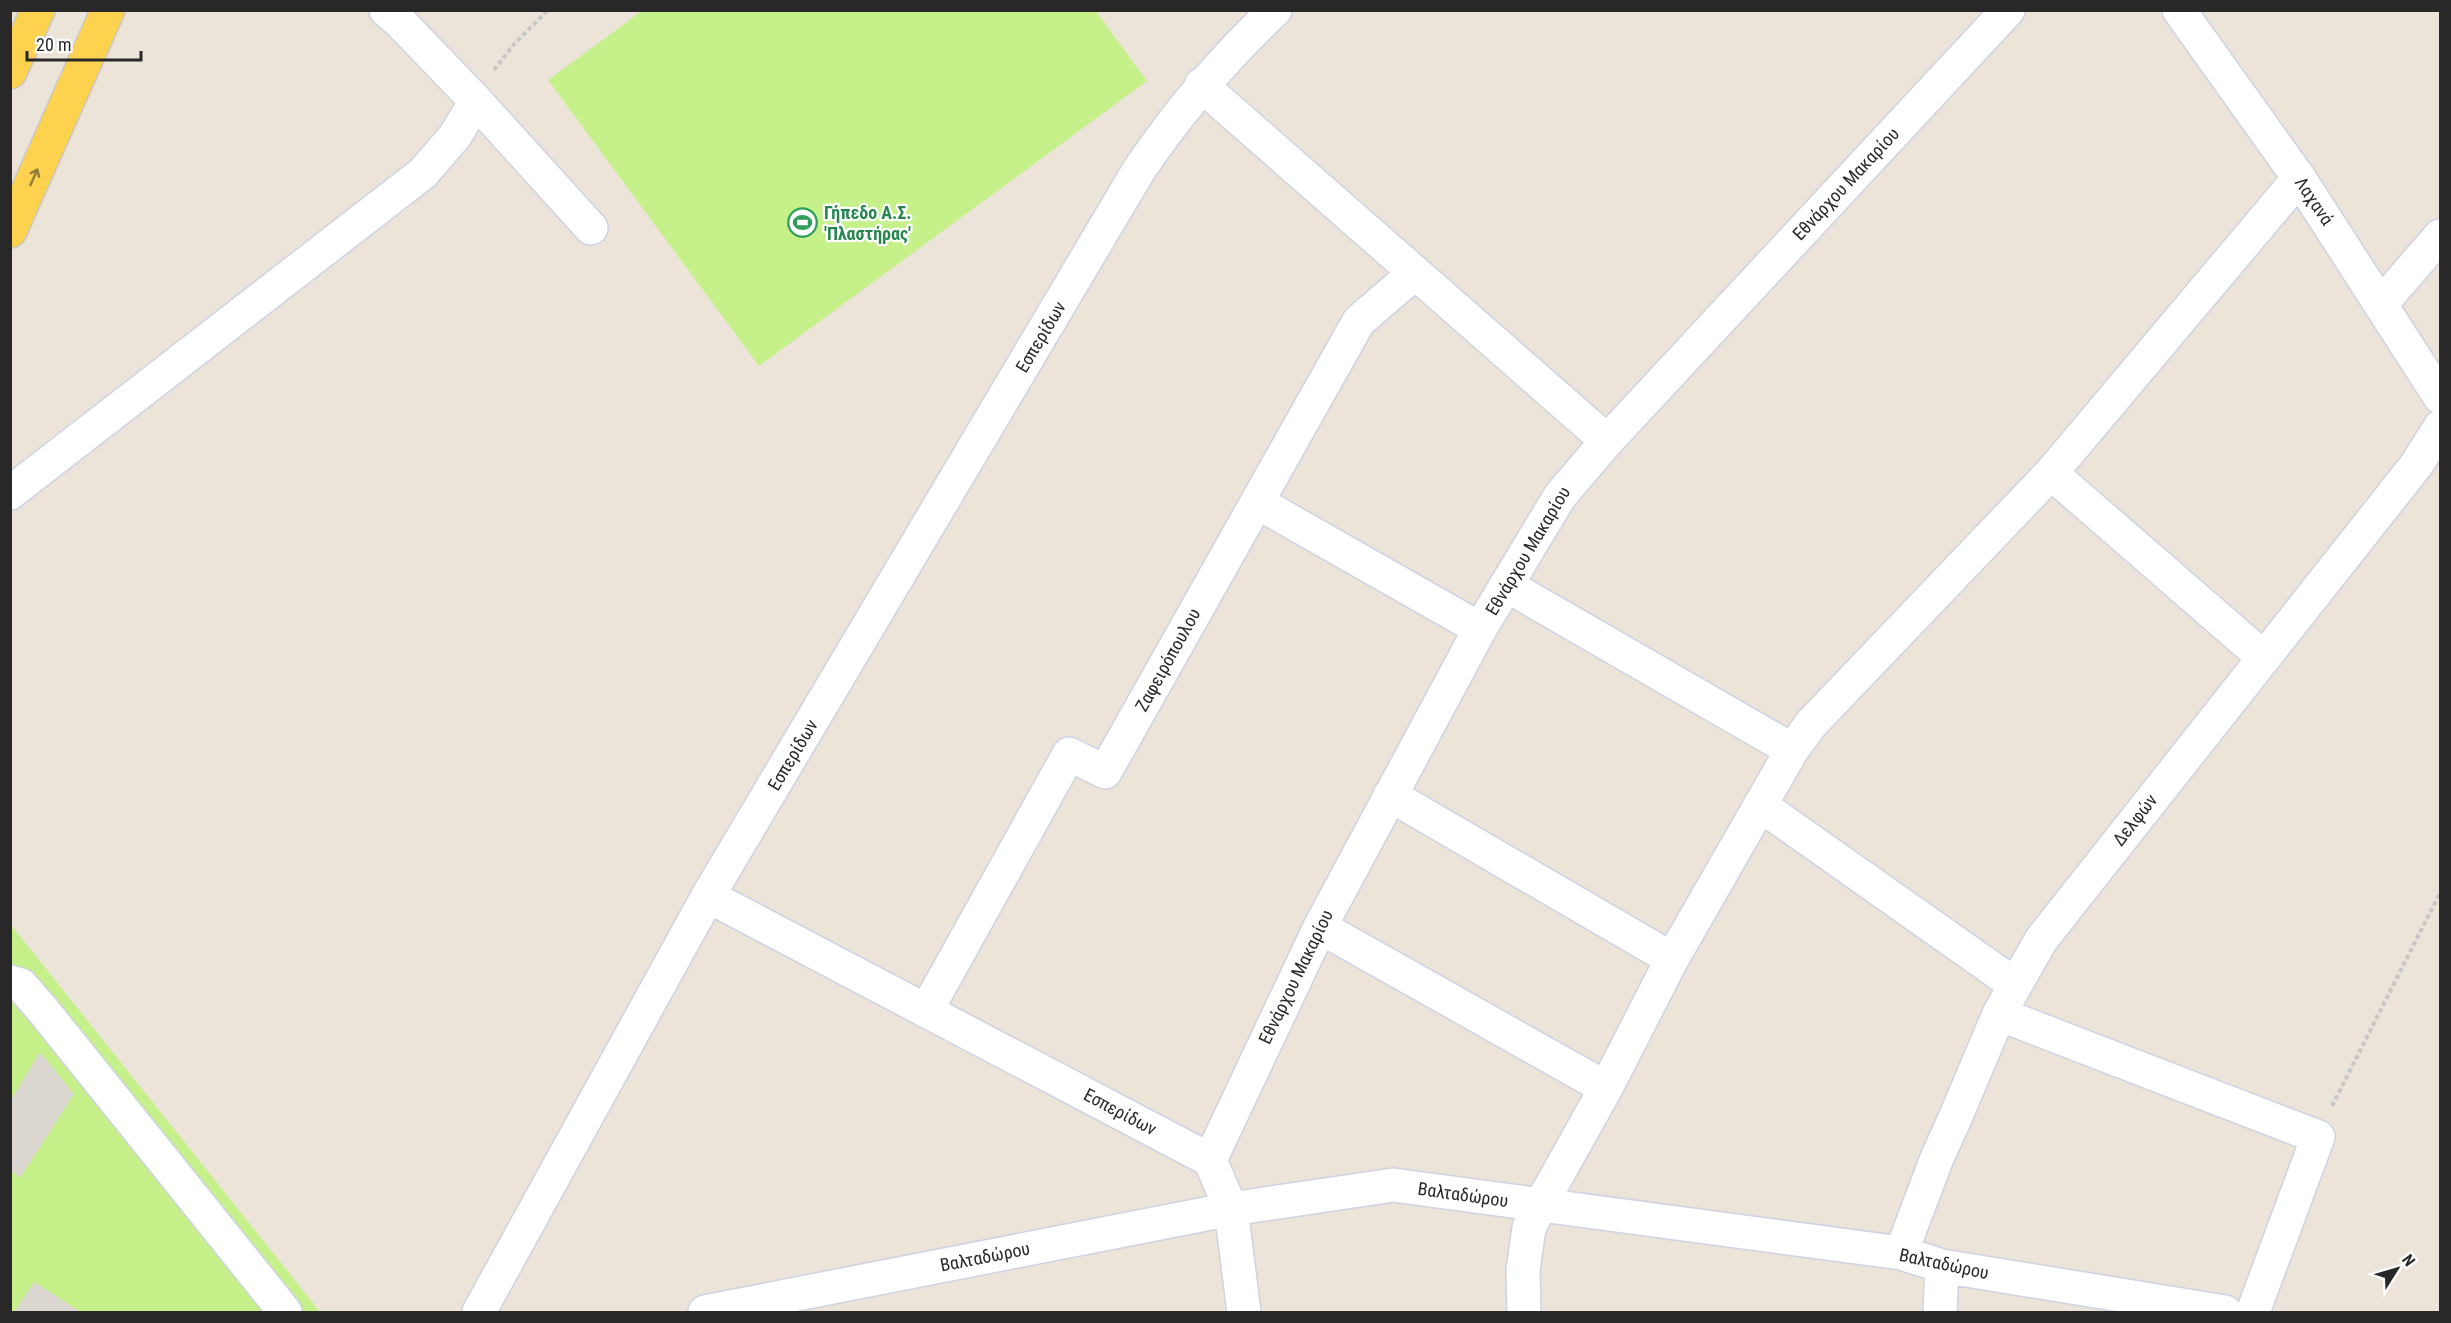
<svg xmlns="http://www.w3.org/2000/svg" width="2451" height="1323" font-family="'Roboto Condensed',sans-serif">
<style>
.pitch{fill:#c5f08a}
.plaza{fill:#dcd7d0}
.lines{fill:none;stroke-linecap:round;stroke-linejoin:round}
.minor-casing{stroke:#ced2e3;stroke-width:36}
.major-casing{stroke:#c7c7c7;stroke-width:36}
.path{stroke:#c7c7c7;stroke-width:4;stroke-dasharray:4.5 3;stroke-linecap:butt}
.minor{stroke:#fff;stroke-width:33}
.major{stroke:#fcd24e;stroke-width:33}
.oneway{stroke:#927d3b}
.labels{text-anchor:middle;stroke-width:4.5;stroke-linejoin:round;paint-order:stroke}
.street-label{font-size:18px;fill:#282828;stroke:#fff}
.leisure-label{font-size:18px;font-weight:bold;fill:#27864d;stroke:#fff;text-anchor:start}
</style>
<rect width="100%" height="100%" fill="#ece4d8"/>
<path class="pitch" d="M 1095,10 L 1147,81 L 759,366 L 548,80 L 642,11 Z
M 11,925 L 320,1312 L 11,1312 Z"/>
<path class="plaza" d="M 40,1052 L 74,1094 L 20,1178 L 11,1171 L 11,1100 Z
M 34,1282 L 81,1312 L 14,1312 Z"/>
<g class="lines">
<defs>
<path id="minor" d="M 386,10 L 400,22 L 476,101 L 591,228
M 2179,10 L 2299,178 L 2440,397
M 1201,85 L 1607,441
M 2382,303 L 2440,236
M 2051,473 L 2263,657
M 10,493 L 423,173 L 455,136 L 476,101
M 1257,502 L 1480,629
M 1506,585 L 1792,750
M 1390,795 L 1672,959
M 1760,805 L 2014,984
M 1320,927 L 1606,1088
M 10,982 L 21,985 L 42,1009 L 285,1312
M 926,1011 L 1069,754 L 1105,772 L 1359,321 L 1415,273
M 1999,1014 L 2318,1137 L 2253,1312
M 1210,1160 L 1320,927 L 1480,629 L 1560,496 L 1607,441 L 2008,10
M 1901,1253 L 1937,1158 L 1956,1116 L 1999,1014 L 2041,940 L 2417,464 L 2440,427
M 479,1312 L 708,896
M 705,1312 L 1231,1209 L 1393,1185 L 1901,1253 L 1942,1266 L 2225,1312
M 1244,1312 L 1231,1209 L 1210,1160 L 708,896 L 1139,170 C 1179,111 1223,59 1275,10
M 1524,1312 L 1523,1270 L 1529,1228 L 1540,1206 L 1606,1088 L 1672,959 L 1792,750 L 1811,724 L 2051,473 L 2299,178
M 1940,1312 L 1942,1266"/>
<path id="major" d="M 10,72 L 38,10
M 10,231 L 108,10"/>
</defs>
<use href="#minor" class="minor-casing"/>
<use href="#major" class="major-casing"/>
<path class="path" d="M 494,70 L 515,43 L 548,10
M 2332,1106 L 2440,893"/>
<use href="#minor" class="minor"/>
<use href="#major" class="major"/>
</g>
<defs><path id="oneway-shaft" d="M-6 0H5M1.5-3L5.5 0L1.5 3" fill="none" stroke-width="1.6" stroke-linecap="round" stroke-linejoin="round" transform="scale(1.5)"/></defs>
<use class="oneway" href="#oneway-shaft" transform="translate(34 177) rotate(-66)"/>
<defs>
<symbol id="stadium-ring" viewBox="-11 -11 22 22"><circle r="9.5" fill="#fff" stroke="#2e9e5b" stroke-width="1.5"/><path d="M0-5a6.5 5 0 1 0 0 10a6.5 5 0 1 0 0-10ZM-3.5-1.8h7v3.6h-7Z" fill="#2e9e5b"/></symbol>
</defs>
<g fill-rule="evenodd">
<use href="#stadium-ring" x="786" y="206" width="33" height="33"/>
</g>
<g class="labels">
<g class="street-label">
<text transform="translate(1846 184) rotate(-47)" y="6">Εθνάρχου Μακαρίου</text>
<text transform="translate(2314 201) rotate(56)" y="6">Λαχανά</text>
<text transform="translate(1041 337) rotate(-59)" y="6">Εσπερίδων</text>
<text transform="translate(1528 551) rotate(-59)" y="6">Εθνάρχου Μακαρίου</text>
<text transform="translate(1168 660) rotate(-61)" y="6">Ζαφειρόπουλου</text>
<text transform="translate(793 755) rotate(-59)" y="6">Εσπερίδων</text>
<text transform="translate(2135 820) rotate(-52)" y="6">Δελφών</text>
<text transform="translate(1296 977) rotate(-64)" y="6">Εθνάρχου Μακαρίου</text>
<text transform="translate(1120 1112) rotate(28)" y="6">Εσπερίδων</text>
<text transform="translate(1463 1195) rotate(8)" y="6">Βαλταδώρου</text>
<text transform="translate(985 1257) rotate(-11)" y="6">Βαλταδώρου</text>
<text transform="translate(1944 1264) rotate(12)" y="6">Βαλταδώρου</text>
</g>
<g class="leisure-label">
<text x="824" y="219">Γήπεδο Α.Σ.<tspan x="824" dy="21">'Πλαστήρας'</tspan></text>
</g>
</g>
<rect width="2451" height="1323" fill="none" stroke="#282828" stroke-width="24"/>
<g transform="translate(2397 1269) rotate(53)" stroke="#ffffff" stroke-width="4.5" paint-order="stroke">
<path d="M0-4.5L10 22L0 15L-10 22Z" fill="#282828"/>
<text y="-9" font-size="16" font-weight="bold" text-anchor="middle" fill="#282828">N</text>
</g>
<path d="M27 51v9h114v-9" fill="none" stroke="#282828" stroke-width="3"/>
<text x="36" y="51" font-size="18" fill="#282828" stroke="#ffffff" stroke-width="4.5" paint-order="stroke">20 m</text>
</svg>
